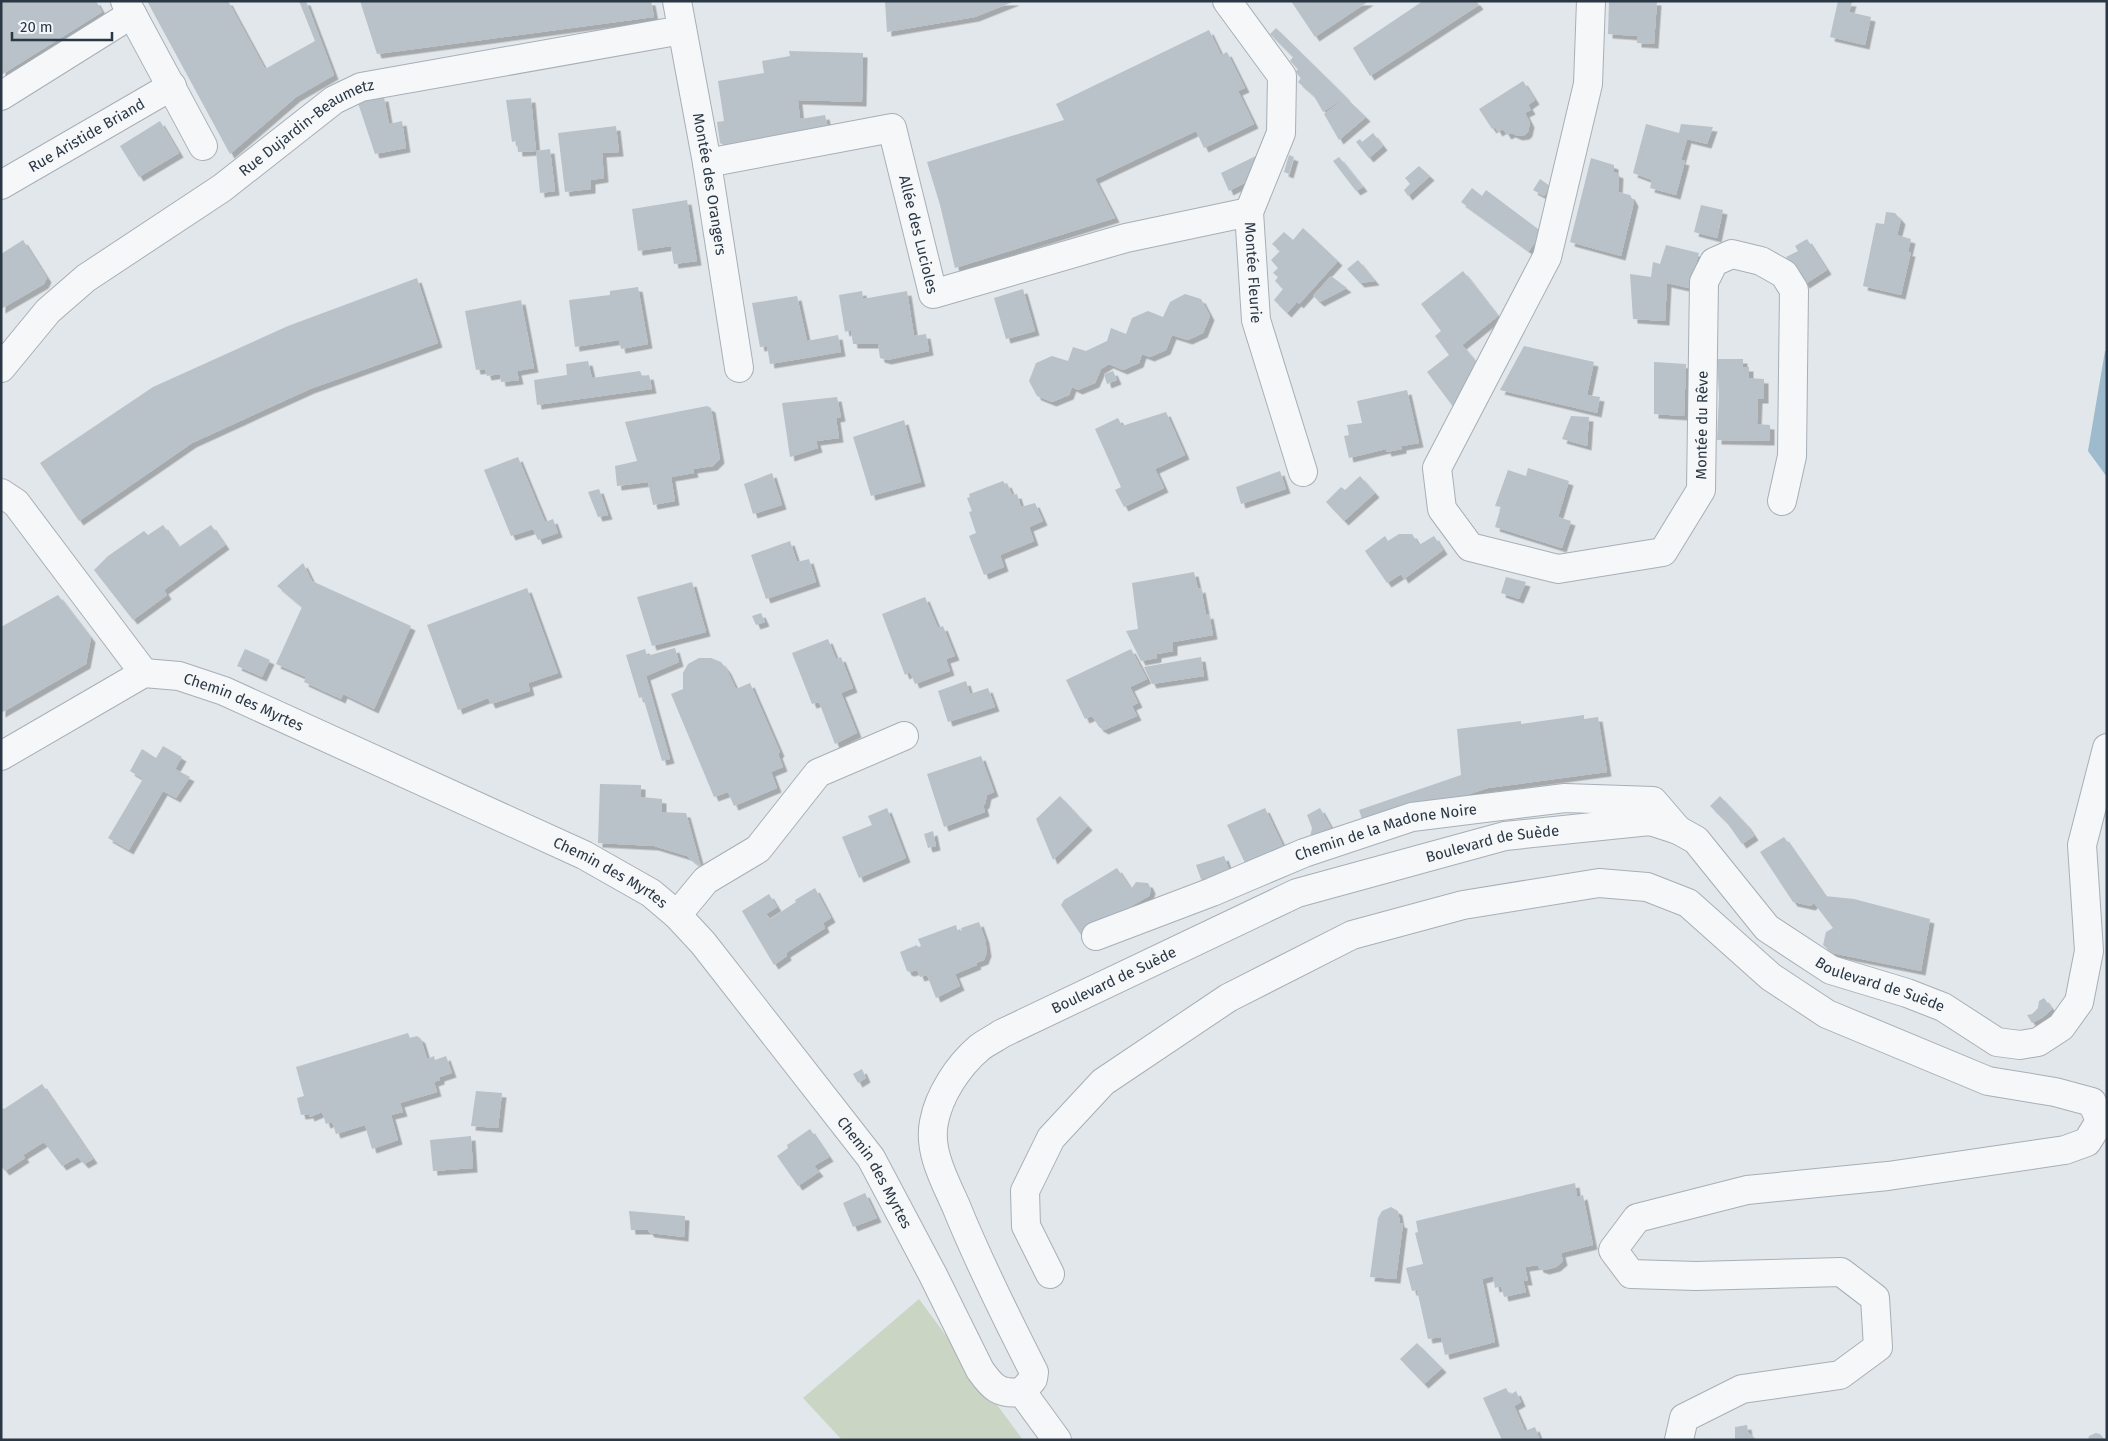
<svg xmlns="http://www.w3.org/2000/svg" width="2108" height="1441" font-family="'Fira Sans',sans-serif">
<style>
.green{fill:#cbd5c3}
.water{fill:#9dbbcc}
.building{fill:#b9c1c9;filter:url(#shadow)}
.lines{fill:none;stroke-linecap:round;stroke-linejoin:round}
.minor-casing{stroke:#a7afb6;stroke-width:30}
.minor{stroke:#f5f7f9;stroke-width:28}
.labels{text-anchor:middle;stroke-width:4.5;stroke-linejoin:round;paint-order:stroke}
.street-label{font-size:15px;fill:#2a3744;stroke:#f2f6f8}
</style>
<defs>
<filter id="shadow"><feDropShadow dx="4.5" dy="4.5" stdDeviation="0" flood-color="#0004"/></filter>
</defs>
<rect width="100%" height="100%" fill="#e2e7eb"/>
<path class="green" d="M 919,1299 L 1023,1440 L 842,1440 L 803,1398 Z"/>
<path class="water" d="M 2105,351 L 2107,351 L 2107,477 L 2088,451 Z"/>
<path class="building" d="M 1,1 L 96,1 L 102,12 L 1,75 Z
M 147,1 L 228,1 L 265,69 L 315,41 L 299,1 L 306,1 L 334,75 L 296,97 L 230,154 Z
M 360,1 L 651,1 L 654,17 L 377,54 Z
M 885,1 L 1015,1 L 975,17 L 887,32 Z
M 1291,1 L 1369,1 L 1315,37 Z
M 1423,1 L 1476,1 L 1479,5 L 1370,76 L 1353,48 Z
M 1609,1 L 1657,1 L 1654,44 L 1637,43 L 1637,36 L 1608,34 Z
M 1838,1 L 1852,2 L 1849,12 L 1871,17 L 1865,45 L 1830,37 Z
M 1276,28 L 1330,81 L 1346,97 L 1323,112 L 1314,96 L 1298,82 L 1301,78 L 1295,72 L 1298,69 L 1290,61 L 1293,57 L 1270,34 Z
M 1209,30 L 1221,55 L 1227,52 L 1245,88 L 1238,91 L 1254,124 L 1204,148 L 1196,131 L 1095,179 L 1115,218 L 955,268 L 940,205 L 927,162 L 1064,120 L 1056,104 Z
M 789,51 L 863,53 L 862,102 L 798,100 L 800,119 L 825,115 L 828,128 L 730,148 L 720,143 L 717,122 L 724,121 L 718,81 L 764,73 L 762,61 L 790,56 Z
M 1523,81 L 1535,100 L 1528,105 L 1531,110 L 1525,113 L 1530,123 L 1528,132 L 1525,135 L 1518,136 L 1511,133 L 1507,135 L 1503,129 L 1498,132 L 1495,127 L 1492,129 L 1479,109 Z
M 384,97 L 389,124 L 402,121 L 406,148 L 375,154 L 357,100 Z
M 531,98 L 536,151 L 518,152 L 517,141 L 512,142 L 506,100 Z
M 1346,98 L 1366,117 L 1339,140 L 1324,114 Z
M 160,121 L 179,153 L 139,177 L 120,146 Z
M 1646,124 L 1679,133 L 1681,124 L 1713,127 L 1707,144 L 1687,139 L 1681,160 L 1685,161 L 1676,195 L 1650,188 L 1652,180 L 1633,173 Z
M 616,126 L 619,152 L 602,153 L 604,178 L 591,180 L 591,189 L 565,192 L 558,133 Z
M 1373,133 L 1383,146 L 1369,158 L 1356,142 L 1360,139 L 1362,142 Z
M 550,149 L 555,191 L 540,193 L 536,151 Z
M 1262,153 L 1256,177 L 1229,191 L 1221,173 Z
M 1289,155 L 1294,157 L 1289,174 L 1284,172 Z
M 1339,157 L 1363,187 L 1356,191 L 1333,161 Z
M 1591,158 L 1614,165 L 1614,172 L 1619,174 L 1618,192 L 1630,195 L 1634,202 L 1621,256 L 1570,242 Z
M 1419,166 L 1430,176 L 1408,196 L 1404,190 L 1410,184 L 1405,178 Z
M 1540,179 L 1550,186 L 1544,196 L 1533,190 Z
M 1472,188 L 1482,196 L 1486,190 L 1542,232 L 1529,251 L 1461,202 Z
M 687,200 L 697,261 L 674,264 L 671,246 L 638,251 L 632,209 Z
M 1701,205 L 1723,210 L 1717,238 L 1694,232 Z
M 1886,212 L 1895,213 L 1901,220 L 1897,235 L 1911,239 L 1908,252 L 1911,252 L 1901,295 L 1863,286 L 1876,223 L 1884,224 Z
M 1303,228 L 1338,261 L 1299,304 L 1297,302 L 1287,313 L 1274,300 L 1283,289 L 1275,281 L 1278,277 L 1273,273 L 1278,268 L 1271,260 L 1280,251 L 1272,244 L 1284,232 L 1293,240 Z
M 1807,239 L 1827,270 L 1805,284 L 1786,257 L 1798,251 L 1795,246 Z
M 23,240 L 47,278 L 44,284 L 1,309 L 1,254 Z
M 1666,245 L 1699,253 L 1689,288 L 1667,283 L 1665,321 L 1633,319 L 1630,274 L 1651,277 L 1653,262 L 1660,264 Z
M 1358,260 L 1375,281 L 1360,283 L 1347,269 Z
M 1463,271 L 1498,316 L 1462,345 L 1478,364 L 1454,408 L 1427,372 L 1449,355 L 1435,336 L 1441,331 L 1421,304 Z
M 1331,276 L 1347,288 L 1320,302 L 1313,296 Z
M 417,278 L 438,343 L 310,389 L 192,443 L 79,521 L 40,463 L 153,387 L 288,326 Z
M 638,287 L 648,344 L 621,349 L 619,340 L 575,347 L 569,300 L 610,295 L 610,291 Z
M 1023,289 L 1035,331 L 1006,339 L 994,298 Z
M 862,291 L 863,299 L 907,291 L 914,336 L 926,334 L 929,351 L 887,360 L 880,358 L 878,344 L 853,344 L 851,330 L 845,332 L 839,295 Z
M 1185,294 L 1201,299 L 1210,316 L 1203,333 L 1188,340 L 1172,335 L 1166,350 L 1150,357 L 1142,354 L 1139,363 L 1123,370 L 1109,364 L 1101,369 L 1095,383 L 1078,390 L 1072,387 L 1069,395 L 1052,402 L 1037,396 L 1029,381 L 1036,363 L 1052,356 L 1068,361 L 1073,347 L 1086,351 L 1107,341 L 1111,328 L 1126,334 L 1132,318 L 1148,311 L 1163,317 L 1170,302 Z
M 797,296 L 807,341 L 838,335 L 841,352 L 770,364 L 767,346 L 760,347 L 752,303 Z
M 521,300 L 534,368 L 517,371 L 519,380 L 501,382 L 500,374 L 487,376 L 485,369 L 476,370 L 465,311 Z
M 1524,346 L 1594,362 L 1587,395 L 1600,397 L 1597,413 L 1500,390 Z
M 1717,359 L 1743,359 L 1743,367 L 1749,367 L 1749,378 L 1764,379 L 1764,399 L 1758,399 L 1757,424 L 1770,425 L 1770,441 L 1717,440 L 1719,395 Z
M 588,361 L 592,378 L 640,371 L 642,376 L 649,375 L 652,389 L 537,405 L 534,380 L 567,375 L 566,364 Z
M 1654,362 L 1686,364 L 1684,416 L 1654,414 Z
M 1113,371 L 1117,380 L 1107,384 L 1104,374 Z
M 1407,390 L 1419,443 L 1402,446 L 1402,449 L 1387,452 L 1386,449 L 1349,458 L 1344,436 L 1349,435 L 1347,425 L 1362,423 L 1357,401 Z
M 837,397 L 841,417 L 836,418 L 839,438 L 816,441 L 818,448 L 790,457 L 782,403 Z
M 707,406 L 711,408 L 720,459 L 713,466 L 693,469 L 694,473 L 671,477 L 675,501 L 653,505 L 648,482 L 617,486 L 615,466 L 637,461 L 625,422 Z
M 1166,412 L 1185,455 L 1155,469 L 1164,488 L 1124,507 L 1115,490 L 1121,487 L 1095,429 L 1118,418 L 1122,426 Z
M 1571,416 L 1589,417 L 1587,446 L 1562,439 Z
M 904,420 L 921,482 L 871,496 L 853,437 Z
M 518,457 L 545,522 L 553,519 L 558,533 L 538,540 L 533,529 L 511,536 L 484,470 Z
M 1528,468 L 1569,481 L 1558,517 L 1571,521 L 1562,548 L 1495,527 L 1501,507 L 1495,506 L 1508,470 L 1526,476 Z
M 1280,471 L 1286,489 L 1241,504 L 1236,487 Z
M 772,473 L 782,505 L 753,514 L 744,484 Z
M 1360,476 L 1375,493 L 1344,521 L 1326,502 L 1341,487 L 1345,490 Z
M 1003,481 L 1005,484 L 1007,483 L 1012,495 L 1017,494 L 1021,507 L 1035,503 L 1043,521 L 1029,527 L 1034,541 L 1000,555 L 1004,567 L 984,575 L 969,536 L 976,533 L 969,512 L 972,511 L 967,498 L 970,497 L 969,494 Z
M 599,489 L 608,515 L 598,517 L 588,492 Z
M 163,525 L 179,547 L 211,525 L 225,545 L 164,590 L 167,595 L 133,620 L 94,570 L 108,556 L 144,531 L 148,535 Z
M 1399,534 L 1412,534 L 1419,545 L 1434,536 L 1443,550 L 1404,579 L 1401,574 L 1387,583 L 1365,551 L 1385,536 L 1388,541 Z
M 790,541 L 797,562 L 809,559 L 816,582 L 766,599 L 751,555 Z
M 303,563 L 312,581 L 411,626 L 374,709 L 343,694 L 341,699 L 304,682 L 306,677 L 276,664 L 302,607 L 277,586 Z
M 1194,572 L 1198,589 L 1201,588 L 1206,615 L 1209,614 L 1213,635 L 1173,642 L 1173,651 L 1157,654 L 1157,658 L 1141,661 L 1126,631 L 1138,629 L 1132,583 Z
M 1506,577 L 1526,582 L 1519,599 L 1501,593 Z
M 692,582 L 706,632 L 652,646 L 637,597 Z
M 527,588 L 558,673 L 528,683 L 530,691 L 491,704 L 488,698 L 458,710 L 427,625 Z
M 58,595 L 91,638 L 86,664 L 1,713 L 1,627 Z
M 925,597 L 938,628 L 943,626 L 955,656 L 946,659 L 950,671 L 915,684 L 910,672 L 905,675 L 882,614 Z
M 761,613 L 765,622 L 756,625 L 752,616 Z
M 828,639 L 836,659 L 841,657 L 853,688 L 841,693 L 857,733 L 835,744 L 819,702 L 812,704 L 792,653 Z
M 675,648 L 679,662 L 646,676 L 670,759 L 662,761 L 643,697 L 639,698 L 626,655 L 645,649 L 647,656 Z
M 245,649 L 270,660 L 262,677 L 237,666 Z
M 1131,649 L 1147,679 L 1130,687 L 1138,703 L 1132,706 L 1137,716 L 1104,730 L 1099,727 L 1092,716 L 1085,719 L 1066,680 Z
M 1201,657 L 1204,676 L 1152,684 L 1144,667 Z
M 699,658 L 711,658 L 721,662 L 727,670 L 736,689 L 750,683 L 780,752 L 778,754 L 783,767 L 771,772 L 777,788 L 734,806 L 728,792 L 714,797 L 671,694 L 683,689 L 683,673 L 688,664 Z
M 966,681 L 970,694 L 988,688 L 995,707 L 948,722 L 938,691 Z
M 1584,715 L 1584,719 L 1598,717 L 1607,772 L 1488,788 L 1365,828 L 1359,810 L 1461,775 L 1457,729 L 1521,721 L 1521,724 Z
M 163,746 L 182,757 L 175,769 L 190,777 L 176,798 L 163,791 L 129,850 L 108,838 L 143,779 L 130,771 L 142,749 L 156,758 Z
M 981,756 L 994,792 L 987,795 L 985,804 L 983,805 L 985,812 L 944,827 L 927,774 Z
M 600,784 L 641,785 L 641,797 L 662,799 L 662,812 L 686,813 L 701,867 L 687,856 L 654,846 L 598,843 Z
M 1060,796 L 1088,826 L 1053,860 L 1036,819 Z
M 1720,796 L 1746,824 L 1754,836 L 1742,844 L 1728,824 L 1710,806 Z
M 887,808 L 906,858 L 859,878 L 842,837 L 872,825 L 868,816 Z
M 1265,808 L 1283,846 L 1245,863 L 1227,825 Z
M 1320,808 L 1336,837 L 1308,847 L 1312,828 L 1307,815 Z
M 933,831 L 936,846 L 928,848 L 924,834 Z
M 1784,837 L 1825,896 L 1854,899 L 1930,919 L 1921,971 L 1832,953 L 1823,945 L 1826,932 L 1833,928 L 1814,903 L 1811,906 L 1793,902 L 1760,852 Z
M 1224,856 L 1230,872 L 1202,882 L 1196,865 Z
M 1117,868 L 1131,889 L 1136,882 L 1148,883 L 1151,889 L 1149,896 L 1081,935 L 1061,905 L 1064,900 Z
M 815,888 L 831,918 L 823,923 L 825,928 L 786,953 L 787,956 L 774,965 L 742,911 L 769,894 L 777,907 L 766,914 L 770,919 L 796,902 L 795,900 Z
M 979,922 L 985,939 L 987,952 L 984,960 L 976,963 L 977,965 L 955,974 L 960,986 L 936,998 L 927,975 L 920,977 L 917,970 L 910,972 L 907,971 L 900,952 L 917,945 L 918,947 L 921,946 L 918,939 L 956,925 L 958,932 L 962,930 L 961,928 Z
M 2044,998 L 2052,1009 L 2042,1018 L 2032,1023 L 2027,1015 L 2032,1014 L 2038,1008 L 2039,1001 Z
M 408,1033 L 410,1038 L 417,1036 L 421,1039 L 427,1059 L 434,1056 L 435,1060 L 446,1056 L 452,1073 L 440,1077 L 440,1080 L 434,1082 L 437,1092 L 400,1103 L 403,1112 L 391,1115 L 398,1140 L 372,1149 L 365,1125 L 336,1134 L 332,1122 L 326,1124 L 322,1112 L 310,1117 L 309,1114 L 301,1115 L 297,1098 L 304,1096 L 296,1067 Z
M 862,1069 L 866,1078 L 858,1083 L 853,1074 Z
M 42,1084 L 93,1159 L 84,1164 L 78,1157 L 62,1166 L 44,1142 L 23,1155 L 25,1158 L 5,1171 L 1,1166 L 1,1107 L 4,1109 Z
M 476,1091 L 502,1093 L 498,1128 L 471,1126 Z
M 810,1129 L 829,1157 L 814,1166 L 819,1172 L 798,1186 L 777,1156 L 788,1148 L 787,1145 Z
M 471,1136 L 473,1168 L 433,1171 L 430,1140 Z
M 1575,1183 L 1577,1197 L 1583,1195 L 1593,1245 L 1561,1253 L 1563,1261 L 1556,1267 L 1545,1270 L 1539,1268 L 1538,1265 L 1525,1267 L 1528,1281 L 1523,1281 L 1526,1292 L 1504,1297 L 1501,1286 L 1495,1288 L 1493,1276 L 1482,1279 L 1495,1342 L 1445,1355 L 1441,1337 L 1428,1339 L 1417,1290 L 1412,1291 L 1406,1268 L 1423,1264 L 1415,1233 L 1418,1232 L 1416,1221 Z
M 865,1193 L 877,1218 L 853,1227 L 843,1203 Z
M 1391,1207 L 1398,1211 L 1400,1223 L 1403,1224 L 1396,1279 L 1370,1277 L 1378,1218 L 1382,1211 Z
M 629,1211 L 685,1216 L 684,1237 L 650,1233 L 648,1230 L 631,1230 Z
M 1417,1343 L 1442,1368 L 1424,1384 L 1400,1359 Z
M 1506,1388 L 1510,1395 L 1516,1391 L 1521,1402 L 1514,1406 L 1525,1431 L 1535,1427 L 1540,1440 L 1502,1440 L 1483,1398 Z
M 1747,1425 L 1748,1432 L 1756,1440 L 1735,1440 L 1735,1427 Z
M 2096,1433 L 2100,1434 L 2105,1440 L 2088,1440 L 2089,1436 Z"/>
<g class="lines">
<defs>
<g id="minor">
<path d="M 125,1 L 203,146"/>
<path id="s1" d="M 677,1 L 707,163 L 739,368"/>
<path id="s2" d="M 1227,1 L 1282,76 L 1281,133 L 1249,212 L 1256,320 L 1303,472"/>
<path id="s3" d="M 1591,1 L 1588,84 L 1547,257 L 1437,468 L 1442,509 L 1470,547 L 1558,569 L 1663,552 L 1701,490 L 1704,282 L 1714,262 L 1732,254 L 1761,261 L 1784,274 L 1794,290 L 1792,456 L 1782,501"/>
<path d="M 1,96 L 132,14"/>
<path id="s4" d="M 707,163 L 892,128 L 933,294 L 1126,238 L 1249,212"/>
<path id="s5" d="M 1,185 L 172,86"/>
<path id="s6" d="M 1,368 L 48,311 L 86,278 L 222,188 L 334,100 L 361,87 L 682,30"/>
<path d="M 1,493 L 16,503 L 144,673"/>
<path id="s7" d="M 1,756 L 144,673 L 179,676 L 224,691 L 584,855 L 651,893 L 677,915 L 703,943 L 871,1158 L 933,1275 L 980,1370 C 992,1387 999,1395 1022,1392 L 1057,1440"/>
<path d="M 677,915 L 706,880 L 758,849 L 818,773 L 904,736"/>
<path id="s8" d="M 1096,936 L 1212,892 L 1304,853 L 1412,817 L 1565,798 L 1653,801 L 1678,830"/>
<path d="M 1050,1274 L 1026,1226 L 1025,1191 L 1051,1138 L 1103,1082 L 1228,998 L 1352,935 L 1463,905 L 1599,883 L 1647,887 L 1688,903 L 1771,977 L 1827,1014 L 1988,1081 L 2055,1092 L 2092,1102 L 2100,1121 L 2087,1142 L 2065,1150 L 1888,1176 L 1747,1190 L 1637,1218 L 1613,1250 L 1631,1274 L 1696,1276 L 1841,1272 L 1875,1298 L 1878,1347 L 1840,1375 L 1742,1389 L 1684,1418 L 1679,1440"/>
<path id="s9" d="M 1022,1392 L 1033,1379 L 1034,1372 C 1006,1317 979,1263 956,1206 C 945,1181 928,1151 934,1122 C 939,1095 958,1066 979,1048 C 985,1043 994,1039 1001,1034 L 1297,893 L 1505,836 L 1650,821 L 1678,830 L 1696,840 L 1767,928 L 1831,970 L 1907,993 L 1943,1007 L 1997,1042 L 2020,1045 L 2038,1042 L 2061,1027 L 2079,1002 L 2089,951 L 2082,845 L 2107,748"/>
</g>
</defs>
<use href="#minor" class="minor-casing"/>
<use href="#minor" class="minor"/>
</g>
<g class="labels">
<g class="street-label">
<text dy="5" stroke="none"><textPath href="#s6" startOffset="392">Rue Dujardin-Beaumetz</textPath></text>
<text dy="5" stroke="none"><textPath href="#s5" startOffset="99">Rue Aristide Briand</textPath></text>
<text dy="5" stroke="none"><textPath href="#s1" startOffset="186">Montée des Orangers</textPath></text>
<text dy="5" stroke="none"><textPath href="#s4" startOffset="298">Allée des Lucioles</textPath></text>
<text dy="5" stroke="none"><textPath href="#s2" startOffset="296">Montée Fleurie</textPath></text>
<text dy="5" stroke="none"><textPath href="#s3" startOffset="922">Montée du Rêve</textPath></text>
<text dy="5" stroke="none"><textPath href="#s7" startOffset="270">Chemin des Myrtes</textPath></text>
<text dy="5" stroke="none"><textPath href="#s8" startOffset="309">Chemin de la Madone Noire</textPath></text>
<text dy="5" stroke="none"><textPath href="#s9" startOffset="940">Boulevard de Suède</textPath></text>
<text dy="5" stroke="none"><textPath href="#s7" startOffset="675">Chemin des Myrtes</textPath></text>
<text dy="5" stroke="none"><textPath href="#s9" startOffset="535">Boulevard de Suède</textPath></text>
<text dy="5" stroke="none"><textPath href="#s9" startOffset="1390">Boulevard de Suède</textPath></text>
<text dy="5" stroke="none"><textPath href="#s7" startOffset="1080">Chemin des Myrtes</textPath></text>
</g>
</g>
<rect width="2108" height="1441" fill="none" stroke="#2a3744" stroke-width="5"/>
<path d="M12 32v8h100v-8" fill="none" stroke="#2a3744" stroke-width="2.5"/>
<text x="20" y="32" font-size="15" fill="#2a3744" stroke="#f2f6f8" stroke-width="4" paint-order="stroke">20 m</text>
</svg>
